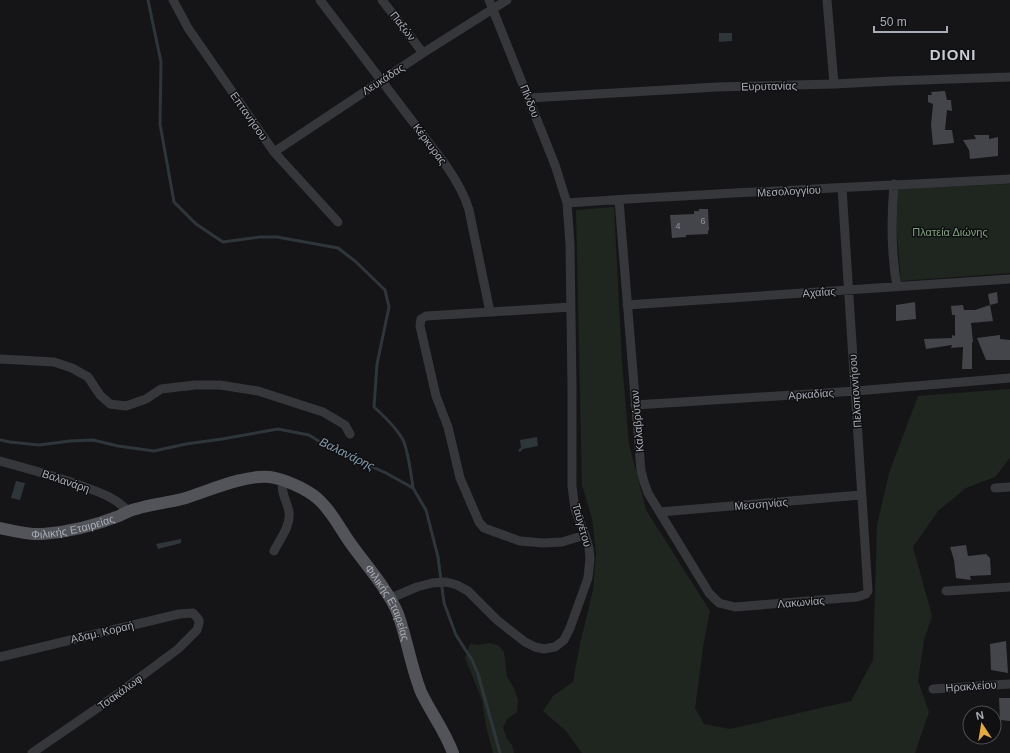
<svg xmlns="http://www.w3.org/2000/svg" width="1010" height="753" font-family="Helvetica,sans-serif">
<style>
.green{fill:#1f2620}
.water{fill:#2e363c}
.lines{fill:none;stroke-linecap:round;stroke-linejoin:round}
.stream{stroke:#2e363c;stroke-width:3}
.building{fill:#44454a}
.minor{stroke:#36373b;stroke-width:9}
.major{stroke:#52545a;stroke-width:12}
.labels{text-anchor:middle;stroke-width:3;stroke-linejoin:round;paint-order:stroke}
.number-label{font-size:9px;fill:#8f929b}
.street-label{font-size:11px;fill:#a8acb6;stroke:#101012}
.park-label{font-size:11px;fill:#80a081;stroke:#101012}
.water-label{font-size:12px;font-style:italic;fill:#819aaf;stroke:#101012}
.district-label{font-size:15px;font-weight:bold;letter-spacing:1px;fill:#c8cbd2;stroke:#101012}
</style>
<rect width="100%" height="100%" fill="#151517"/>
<path class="green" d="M 1010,184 L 1010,273 L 901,281 L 893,189 Z
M 614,207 L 622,362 L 629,444 L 646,510 L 710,611 L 704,641 L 695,708 L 704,724 L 730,729 L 851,701 L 873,660 L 877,525 L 889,473 L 918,396 L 1010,389 L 1010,458 L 995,477 L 966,488 L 938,511 L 913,547 L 932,616 L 924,640 L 918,681 L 929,712 L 915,753 L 582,753 L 566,731 L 543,711 L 553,696 L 573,682 L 580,644 L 593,590 L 596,553 L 592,518 L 582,485 L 576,210 Z
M 489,643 L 498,645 L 504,652 L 507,677 L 514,688 L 518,700 L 517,712 L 507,719 L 503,728 L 507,739 L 512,745 L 514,753 L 493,753 L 486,726 L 482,700 L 465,658 L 470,644 L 478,645 Z"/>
<path class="water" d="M 719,33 L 732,33 L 732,41 L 719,42 Z
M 537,437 L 538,446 L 523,449 L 520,452 L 518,451 L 521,447 L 520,440 Z
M 16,481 L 25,483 L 20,500 L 11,498 Z
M 181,539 L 181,543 L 158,549 L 156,544 Z"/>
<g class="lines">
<path class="stream" d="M 148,0 L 161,62 L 160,124 L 174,202 L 196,224 L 223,242 L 260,237 L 277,237 L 338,248 L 355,261 L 385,290 L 389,307 L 377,364 L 374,407 C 384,416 398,429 404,442 C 409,457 411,473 413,488
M 0,440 L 10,442 L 39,445 L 70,441 L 93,440 L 118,446 L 154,451 L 186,444 L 222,439 L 278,429 L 309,435 L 330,448 L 386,473 L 413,488 L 426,510 L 438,557 L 444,603 L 456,635 L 472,660 L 478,674 L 500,753"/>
</g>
<path class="building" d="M 945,91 L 947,100 L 951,100 L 952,111 L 947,110 L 945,130 L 952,130 L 954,143 L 933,145 L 931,125 L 933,104 L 928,102 L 928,95 L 932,95 L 931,92 Z
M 974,135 L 989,135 L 989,139 L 998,137 L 998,156 L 970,159 L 969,150 L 963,140 L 976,139 Z
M 699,209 L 708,209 L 709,230 L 708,231 L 708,234 L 686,235 L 686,237 L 672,238 L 670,215 L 694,214 L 694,211 L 699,211 Z
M 997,292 L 998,303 L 990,305 L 988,294 Z
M 915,302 L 916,319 L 896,321 L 896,305 Z
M 963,305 L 964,310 L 975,310 L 990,305 L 993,321 L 971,323 L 973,342 L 972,342 L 972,369 L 962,369 L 963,347 L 951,348 L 952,345 L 926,349 L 924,339 L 952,338 L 952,335 L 955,336 L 955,315 L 952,315 L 951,306 Z
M 1000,335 L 1000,339 L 1010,340 L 1010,360 L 986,360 L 977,338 Z
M 966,545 L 968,556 L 986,554 L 990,558 L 991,575 L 970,576 L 971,580 L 956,578 L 954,560 L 950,547 Z
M 1006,641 L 1008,673 L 991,670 L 990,644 Z
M 999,698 L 1010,698 L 1010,721 L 1000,720 Z"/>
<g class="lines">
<path class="minor" d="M 173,0 L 188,28 L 274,152 L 338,222
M 320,0 L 445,164 C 455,178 464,193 469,210 L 490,312
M 382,0 L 423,53
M 827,0 L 834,84
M 529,98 L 717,87 L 834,84 L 892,81 L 1010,77
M 274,152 L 423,53 L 507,0
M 894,184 C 891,218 891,253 897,287
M 619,200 L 641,471 L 644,482 L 648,493 L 709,593 L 719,603 L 735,607 L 857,597 L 866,594 L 868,591 L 842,188
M 567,203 C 715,193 862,187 1010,179
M 627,305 L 1010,279
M 571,307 L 426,316 L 421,319 L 420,326 L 436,396 L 448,427 L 460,478 L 479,522 L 484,528 L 520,541 L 543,543 L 562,542 L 585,535
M 0,359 L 54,362 L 72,368 L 88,377 L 100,395 L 110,404 L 126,406 L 146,399 L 161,389 L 195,385 L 220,385 L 258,391 L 323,412 L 345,425 L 350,434
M 635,405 L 856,391 L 1010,378
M 0,461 C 26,468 51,475 77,484 C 95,491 114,496 128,511
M 995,488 L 1010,487
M 660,512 L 861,495
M 274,551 C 280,539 291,526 289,512 C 287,501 280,492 283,480
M 946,591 L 1010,587
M 391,598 L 417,587 L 432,583 L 446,582 L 457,585 L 468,591 L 497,620 L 525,642 L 535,647 L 544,649 L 555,647 L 564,640 L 570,628 L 588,578 L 590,558 L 589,548 L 585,535 L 575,509 L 572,486 L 572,387 L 570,244 L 567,203 L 555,165 L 489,0
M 0,657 L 179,614 L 193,613 L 199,620 L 199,623 L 197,630 L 178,649 L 112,698 L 32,753
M 933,689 L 1010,684"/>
<path class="major" id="s1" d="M 0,528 C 14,531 29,535 43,534 C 68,532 96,525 119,516 C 125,513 130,510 136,509 C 151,504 167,503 182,499 C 206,492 245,474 270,477 C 284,479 307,489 318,499 C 332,511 340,529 351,544 C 366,565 389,591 398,614 C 407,639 411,667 421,692 C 431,713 445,731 453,753"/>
</g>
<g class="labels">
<g class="number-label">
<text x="703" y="224">6</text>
<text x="678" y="229">4</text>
</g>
<g class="street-label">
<text transform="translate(403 26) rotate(52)" y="4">Παξών</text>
<text transform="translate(383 79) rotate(-33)" y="4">Λευκάδας</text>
<text transform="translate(769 86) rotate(-1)" y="4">Ευρυτανίας</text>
<text transform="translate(530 101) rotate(68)" y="4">Πίνδου</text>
<text transform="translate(249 116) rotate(55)" y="4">Επτανήσου</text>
<text transform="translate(430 144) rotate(53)" y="4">Κέρκυρας</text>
<text transform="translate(789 191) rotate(-3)" y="4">Μεσολογγίου</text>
<text transform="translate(819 292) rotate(-4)" y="4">Αχαΐας</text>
<text transform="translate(855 391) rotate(-94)" y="4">Πελοποννήσου</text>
<text transform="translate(811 394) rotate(-4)" y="4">Αρκαδίας</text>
<text transform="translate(637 421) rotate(-95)" y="4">Καλαβρύτων</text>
<text transform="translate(66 481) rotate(19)" y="4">Βαλανάρη</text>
<text transform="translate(761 504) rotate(-5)" y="4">Μεσσηνίας</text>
<text dy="4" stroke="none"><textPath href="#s1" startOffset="74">Φιλικής Εταιρείας</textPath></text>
<text transform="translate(582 525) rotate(74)" y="4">Ταϋγέτου</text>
<text transform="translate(801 602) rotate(-5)" y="4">Λακωνίας</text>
<text dy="4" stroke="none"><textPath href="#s1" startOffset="458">Φιλικής Εταιρείας</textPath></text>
<text transform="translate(102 632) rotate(-13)" y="4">Αδαμ. Κοραή</text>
<text transform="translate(971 686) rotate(-4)" y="4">Ηρακλείου</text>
<text transform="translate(120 692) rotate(-36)" y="4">Τσακάλωφ</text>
</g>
<g class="park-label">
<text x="950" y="236">Πλατεία Διώνης</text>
</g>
<g class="water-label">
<text transform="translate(347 454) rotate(26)" y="4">Βαλανάρης</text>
</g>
<g class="district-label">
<text x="953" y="60">DIONI</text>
</g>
</g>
<g transform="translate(982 725) rotate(348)"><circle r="19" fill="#101012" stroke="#4d4e54"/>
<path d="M0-3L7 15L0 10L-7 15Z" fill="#e7aa3d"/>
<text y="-6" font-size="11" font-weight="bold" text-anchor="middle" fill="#a8acb6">N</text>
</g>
<path d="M874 26v6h73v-6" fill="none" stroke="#a8acb6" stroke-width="2"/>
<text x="880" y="26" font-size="12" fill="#a8acb6" stroke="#101012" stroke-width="3" paint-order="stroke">50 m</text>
</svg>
